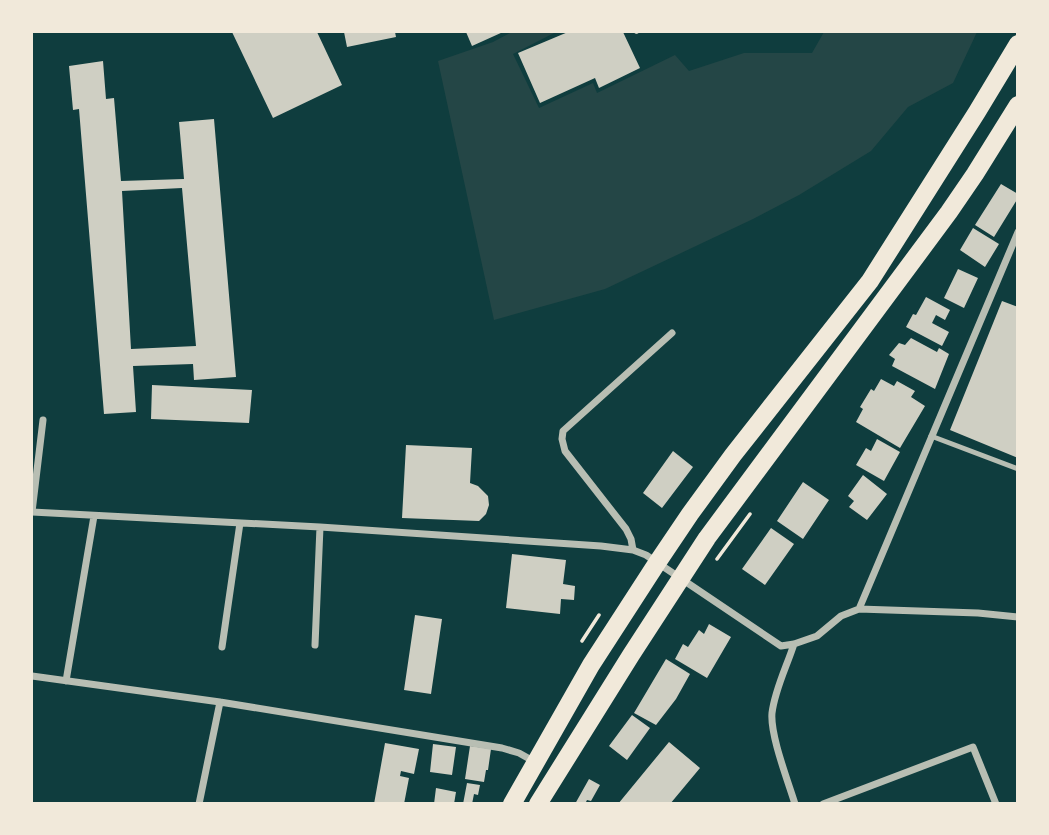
<svg xmlns="http://www.w3.org/2000/svg" width="1049" height="835" font-family="'Titillium Web',sans-serif">
<style>
.green{fill:#244646}
.building{fill:#cfcfc3;fill-rule:evenodd}
.lines{fill:none;stroke-linecap:round;stroke-linejoin:round}
.path{stroke:#f1e9da;stroke-width:3.5}
.service{stroke:#b8beb3;stroke-width:5}
.minor{stroke:#b8beb3;stroke-width:7}
.primary{stroke:#f1e9da;stroke-width:18}
</style>
<rect width="100%" height="100%" fill="#0f3d3e"/>
<path class="green" d="M 512,32 L 556,32 L 513,54 L 539,108 L 593,83 L 597,93 L 675,55 L 689,71 L 744,53 L 812,53 L 824,32 L 977,32 L 953,83 L 908,107 L 871,151 L 799,195 L 753,219 L 605,289 L 494,320 L 438,61 L 493,42 Z"/>
<path class="building" d="M 232,32 L 317,32 L 342,85 L 273,118 Z
M 344,32 L 395,32 L 396,37 L 347,47 Z
M 466,32 L 503,32 L 472,46 Z
M 568,32 L 623,32 L 640,68 L 599,88 L 595,78 L 540,103 L 518,53 Z
M 103,61 L 106,99 L 114,98 L 121,181 L 184,179 L 179,122 L 214,119 L 236,377 L 194,380 L 193,364 L 133,366 L 136,412 L 104,414 L 79,109 L 73,110 L 69,66 ZM 182,188 L 196,346 L 131,349 L 122,191 Z
M 1001,184 L 1018,194 L 1018,198 L 994,237 L 975,225 Z
M 973,228 L 999,244 L 985,267 L 960,250 Z
M 958,269 L 978,278 L 964,308 L 944,298 Z
M 926,297 L 950,310 L 945,320 L 936,315 L 932,323 L 949,332 L 942,346 L 906,327 L 913,314 L 916,315 Z
M 1002,301 L 1018,307 L 1018,458 L 950,430 Z
M 911,338 L 937,352 L 939,348 L 949,354 L 935,389 L 892,366 L 895,359 L 889,355 L 899,343 L 905,345 Z
M 881,379 L 894,386 L 897,381 L 915,391 L 911,397 L 925,406 L 900,448 L 856,422 L 863,409 L 860,407 L 871,389 L 874,391 Z
M 152,385 L 252,390 L 249,423 L 151,419 Z
M 877,439 L 900,452 L 884,481 L 856,465 L 866,448 L 871,451 Z
M 406,445 L 472,448 L 470,483 L 478,486 L 488,496 L 489,505 L 486,514 L 479,521 L 402,518 Z
M 673,451 L 693,467 L 662,508 L 643,493 Z
M 863,475 L 887,494 L 867,520 L 849,507 L 854,501 L 848,496 Z
M 803,482 L 829,500 L 803,539 L 777,521 Z
M 771,528 L 794,544 L 765,585 L 742,569 Z
M 512,554 L 566,560 L 563,584 L 575,586 L 574,600 L 561,599 L 560,614 L 506,608 Z
M 415,615 L 442,619 L 431,694 L 404,690 Z
M 709,624 L 731,637 L 707,678 L 675,659 L 683,644 L 688,647 L 699,630 L 704,634 Z
M 666,659 L 690,674 L 676,699 L 656,725 L 634,713 Z
M 632,715 L 650,728 L 627,760 L 609,746 Z
M 669,742 L 700,768 L 670,804 L 618,804 Z
M 385,743 L 419,749 L 414,774 L 401,771 L 400,776 L 409,778 L 404,804 L 374,804 Z
M 433,744 L 456,747 L 452,775 L 430,772 Z
M 470,746 L 491,749 L 488,770 L 486,770 L 484,782 L 465,779 Z
M 589,779 L 600,785 L 591,801 L 587,800 L 585,804 L 575,804 Z
M 467,783 L 480,785 L 478,795 L 474,794 L 472,804 L 463,804 Z
M 436,788 L 456,792 L 454,804 L 434,804 Z"/>
<g class="lines">
<path class="path" d="M 636,32 L 637,32
M 717,559 L 750,514
M 582,641 L 599,615"/>
<path class="service" d="M 931,436 L 1018,469"/>
<path class="minor" d="M 32,512 L 320,527 L 601,546 L 633,550 L 646,555 L 781,646 L 794,644 L 817,636 L 841,616 L 859,609 L 978,613 L 1018,617
M 32,512 L 43,420
M 633,550 L 631,539 L 626,529 L 565,451 L 562,439 L 563,431 L 672,333
M 859,609 L 1018,232
M 794,644 C 787,666 775,689 772,713 C 770,735 788,781 795,804
M 315,645 L 320,527
M 222,647 L 240,523
M 32,676 L 220,702 L 502,748 L 519,753 L 535,762
M 66,681 L 94,516
M 199,804 L 220,702
M 823,804 L 973,747 L 996,804"/>
<path class="primary" d="M 512,804 L 591,665 L 657,563 L 690,514 L 733,455 L 870,281 L 977,112 L 1018,44
M 538,804 L 631,655 L 707,538 L 949,212 L 975,174 L 1018,105"/>
</g>
<rect width="1049" height="835" fill="none" stroke="#f1e9da" stroke-width="66"/>
</svg>
